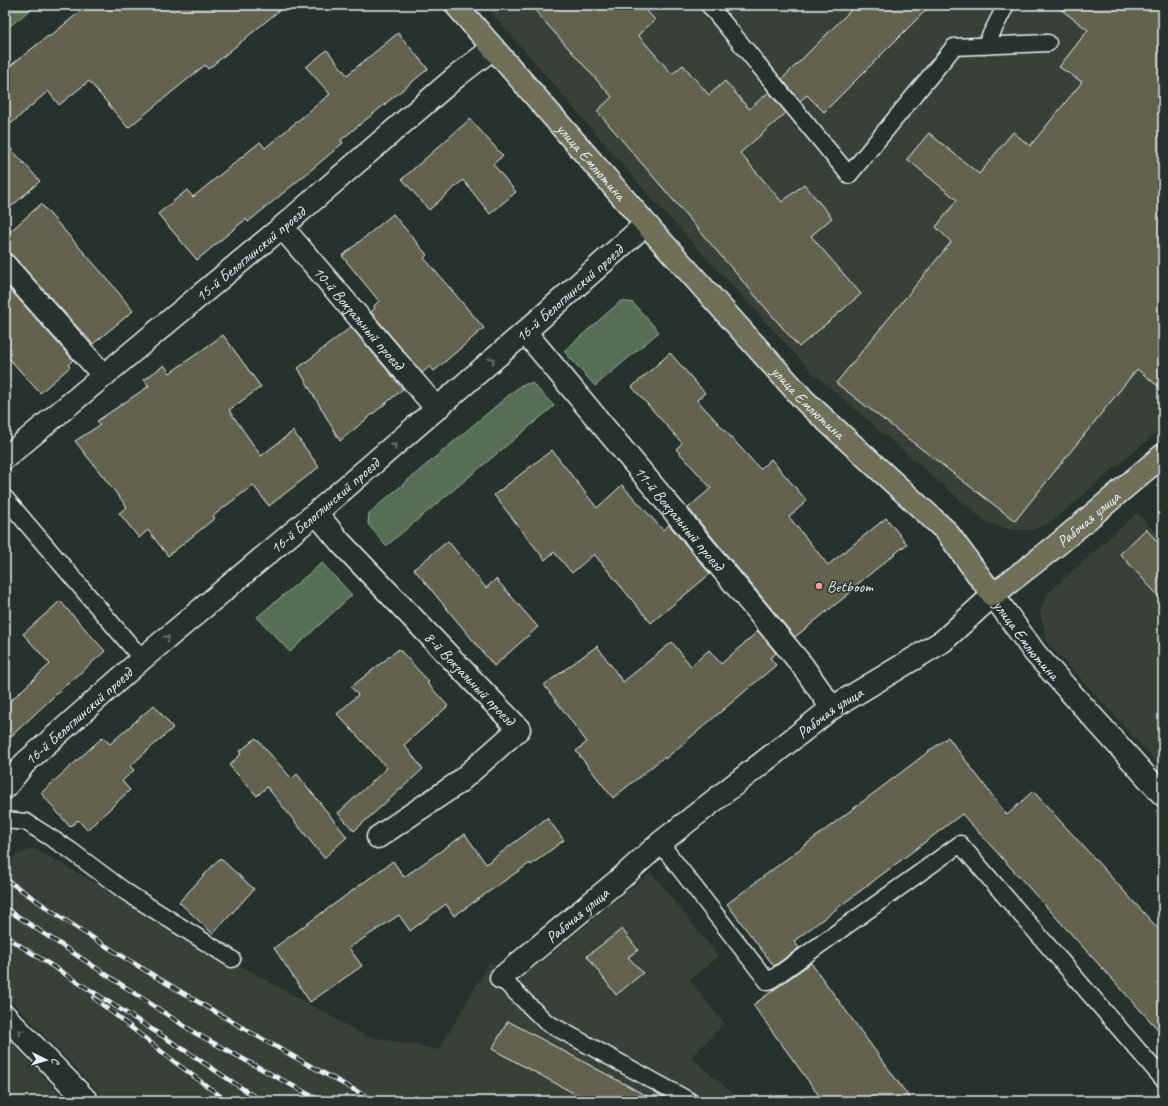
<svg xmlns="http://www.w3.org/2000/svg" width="1168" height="1106" font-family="Caveat,sans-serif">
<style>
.built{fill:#394137}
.green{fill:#556f55;stroke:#9eb0a6}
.building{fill:#64634e;stroke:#e8f1f8}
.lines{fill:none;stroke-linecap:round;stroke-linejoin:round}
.service-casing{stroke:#e8f1f8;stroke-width:19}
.minor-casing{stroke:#e8f1f8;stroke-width:25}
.tertiary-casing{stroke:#e8f1f8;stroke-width:25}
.primary-casing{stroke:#e8f1f8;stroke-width:25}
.service{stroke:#26332d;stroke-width:16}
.minor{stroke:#26332d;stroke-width:22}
.tertiary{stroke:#26332d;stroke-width:22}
.primary{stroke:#706f59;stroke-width:22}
.rail-casing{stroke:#e8f1f8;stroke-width:4.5}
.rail{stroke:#26332d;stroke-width:3;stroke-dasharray:9;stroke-linecap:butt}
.oneway{stroke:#6a7674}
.poi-dot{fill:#ff9aa2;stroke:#26332d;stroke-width:1.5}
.labels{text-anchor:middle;stroke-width:3;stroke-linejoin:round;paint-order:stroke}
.street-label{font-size:16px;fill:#e8f1f8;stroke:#26332d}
.poi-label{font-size:16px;fill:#e8f1f8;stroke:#26332d;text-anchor:start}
</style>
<rect width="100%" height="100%" fill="#26332d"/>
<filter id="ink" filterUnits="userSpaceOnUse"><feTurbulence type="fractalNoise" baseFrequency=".025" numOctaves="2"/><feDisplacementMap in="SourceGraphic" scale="8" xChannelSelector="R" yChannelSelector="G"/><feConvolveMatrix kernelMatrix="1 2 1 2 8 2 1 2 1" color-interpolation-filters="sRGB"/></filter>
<g filter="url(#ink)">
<path class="built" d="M 485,5 L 1163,5 L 1163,427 L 1050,523 L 1032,530 L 1011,530 L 986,522 L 814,374 L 653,200 Z
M 1137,513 L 1163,541 L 1163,769 L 1047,642 L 1040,612 L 1048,593 Z
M 33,848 L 365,1036 L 439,1050 L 490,962 L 517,982 L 651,872 L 718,956 L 690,980 L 724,1024 L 691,1057 L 741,1101 L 107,1101 L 5,994 L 5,869 L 15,856 Z
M 5,1035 L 66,1101 L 5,1101 Z"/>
<path class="green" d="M 5,5 L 36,5 L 5,30 Z
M 621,301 L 633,303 L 659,332 L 595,386 L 564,351 Z
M 532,383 L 554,406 L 386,546 L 368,524 L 369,513 L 521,385 Z
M 322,563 L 352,595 L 290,652 L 257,617 Z"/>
<path class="building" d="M 88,5 L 286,5 L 208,69 L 205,65 L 128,128 L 89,81 L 59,105 L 48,91 L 5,129 L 5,70 L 48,36 L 49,37 Z
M 530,5 L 642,5 L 655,20 L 638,35 L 672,74 L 683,65 L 709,95 L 725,81 L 749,109 L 769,92 L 786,113 L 740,153 L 782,202 L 804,184 L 832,218 L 811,236 L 861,294 L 799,347 L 597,111 L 612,97 Z
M 856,5 L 931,5 L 824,112 L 807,95 L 800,101 L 782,79 Z
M 1055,5 L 1163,5 L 1163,390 L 1137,369 L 1015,521 L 836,383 L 951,242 L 936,227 L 957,200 L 907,159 L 929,133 L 979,174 L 1013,132 L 1030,146 L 1082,82 L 1059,67 L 1088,30 Z
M 398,33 L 428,69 L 341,140 L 343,143 L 305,175 L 248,222 L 246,219 L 197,260 L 158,214 L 187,190 L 193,197 L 260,142 L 265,148 L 330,94 L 306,67 L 327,50 L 347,75 Z
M 470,119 L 503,156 L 493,164 L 516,192 L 490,214 L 463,180 L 429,210 L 402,179 Z
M 5,142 L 40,181 L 5,212 Z
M 41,204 L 110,282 L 133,311 L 93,344 L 14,257 L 9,253 L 5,253 L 5,236 Z
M 393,214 L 427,255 L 424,258 L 484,328 L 434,371 L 430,366 L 422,373 L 371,312 L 375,308 L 374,306 L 379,301 L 342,256 Z
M 5,284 L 73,360 L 68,365 L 70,367 L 40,393 L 5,354 Z
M 351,327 L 403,389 L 340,441 L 298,368 Z
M 223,335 L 261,387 L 229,410 L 261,456 L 293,431 L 319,467 L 269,506 L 253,485 L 213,516 L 215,518 L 168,556 L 148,530 L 139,538 L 119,513 L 127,507 L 75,441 L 100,425 L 97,421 L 149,386 L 144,380 L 164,365 L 170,373 Z
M 670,353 L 705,393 L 697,400 L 760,469 L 771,459 L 807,501 L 789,517 L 828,565 L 886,518 L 907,544 L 849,591 L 851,592 L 795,637 L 688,508 L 711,488 L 676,449 L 682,443 L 632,387 Z
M 552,450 L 597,508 L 622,485 L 663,530 L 669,525 L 710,574 L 651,623 L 594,554 L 572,573 L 554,552 L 545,560 L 494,495 Z
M 1146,529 L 1163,548 L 1163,601 L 1120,554 Z
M 448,541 L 486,588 L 496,579 L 538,627 L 494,666 L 414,569 Z
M 60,601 L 105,651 L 68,684 L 67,684 L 5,742 L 5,706 L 50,664 L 23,634 Z
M 758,631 L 776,653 L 770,658 L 776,665 L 665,759 L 664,757 L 613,798 L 576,751 L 587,742 L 544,685 L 597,646 L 623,682 L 672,642 L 691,666 L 709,650 L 721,664 Z
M 399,649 L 429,682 L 427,683 L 448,706 L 404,745 L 423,769 L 354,831 L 338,813 L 387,768 L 337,714 L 358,695 L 351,687 Z
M 154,705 L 173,728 L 130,766 L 134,770 L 122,781 L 130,790 L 87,830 L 78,820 L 70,827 L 41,793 L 103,737 L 110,744 Z
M 948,737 L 1007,815 L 1033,791 L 1163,934 L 1163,1035 L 962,814 L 794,941 L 799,948 L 774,966 L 727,904 Z
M 256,738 L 292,779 L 297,774 L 347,837 L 324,858 L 267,787 L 257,796 L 229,765 L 241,754 L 239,752 Z
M 547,818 L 564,840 L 531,865 L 530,863 L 454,916 L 446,904 L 410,931 L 399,915 L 349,948 L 362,966 L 310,1002 L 274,948 L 393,861 L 404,877 L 465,834 L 486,864 Z
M 220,858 L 254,889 L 213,934 L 179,902 Z
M 622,929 L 638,950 L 628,957 L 643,973 L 616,995 L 587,956 Z
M 811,963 L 912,1101 L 823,1101 L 753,1005 Z
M 508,1021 L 656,1101 L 588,1101 L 492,1049 Z"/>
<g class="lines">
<defs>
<path id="service" d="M 709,5 L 849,175 L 954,47 L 1048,43
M 985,46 L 1006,5
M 5,498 L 142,659
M 5,820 L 26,822 L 70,850 L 126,892 L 232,959
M 660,843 L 768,982 L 960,844 L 1163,1079
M 501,978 L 546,1022 L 690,1101"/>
<g id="minor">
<path id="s1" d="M 282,227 L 437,409"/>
<path d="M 5,265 L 104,376"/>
<path id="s2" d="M 525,332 L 802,665 L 832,708"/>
<path id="s3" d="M 5,458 L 282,227 L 457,76 L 493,48"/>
<path id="s4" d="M 316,513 L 341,543 L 519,729 L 458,783 L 378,837"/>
<path id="s5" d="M 501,978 L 621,878 L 660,843 L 832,708 L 943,641 L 993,595 L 1035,653 L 1163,795"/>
</g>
<g id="tertiary">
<path id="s6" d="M 5,788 L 25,763 L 142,659 L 316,513 L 525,332 L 646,224"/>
<path d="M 5,1016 L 87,1101"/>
</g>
<g id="primary">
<path id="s7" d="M 456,5 L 646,224 L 805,401 L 946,531 L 993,595 L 1057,545 L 1163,455"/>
</g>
</defs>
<use href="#service" class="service-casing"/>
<use href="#minor" class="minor-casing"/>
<use href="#tertiary" class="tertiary-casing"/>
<use href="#primary" class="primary-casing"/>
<use href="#service" class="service"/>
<use href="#minor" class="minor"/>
<use href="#tertiary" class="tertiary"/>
<use href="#primary" class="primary"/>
<defs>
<path id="rail" d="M 5,879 C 31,896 56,915 82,931 C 178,992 276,1048 375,1101
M 5,908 L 195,1033 L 321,1101
M 5,936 L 186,1051 L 261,1101
M 94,998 L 176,1063 L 227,1101"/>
</defs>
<use href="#rail" class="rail-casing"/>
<use href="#rail" class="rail"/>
</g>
<defs><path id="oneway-chevron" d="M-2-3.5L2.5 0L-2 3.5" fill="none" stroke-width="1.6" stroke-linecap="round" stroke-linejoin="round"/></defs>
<g class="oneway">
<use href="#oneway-chevron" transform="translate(492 360) rotate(-41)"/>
<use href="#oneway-chevron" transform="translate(394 446) rotate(-41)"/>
<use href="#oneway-chevron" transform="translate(167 638) rotate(-40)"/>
<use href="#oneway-chevron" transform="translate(21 1032) rotate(-134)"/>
</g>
</g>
<circle class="poi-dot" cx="819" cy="586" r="4"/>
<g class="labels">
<g class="street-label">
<text dy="6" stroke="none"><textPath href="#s7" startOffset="207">улица Емлютина</textPath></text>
<text dy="6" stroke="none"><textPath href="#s3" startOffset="319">15-й Белоглинский проезд</textPath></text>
<text dy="6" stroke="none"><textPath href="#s6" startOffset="751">16-й Белоглинский проезд</textPath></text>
<text dy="6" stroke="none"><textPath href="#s1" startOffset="119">10-й Вокзальный проезд</textPath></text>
<text dy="6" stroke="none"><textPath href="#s7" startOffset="531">улица Емлютина</textPath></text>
<text dy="6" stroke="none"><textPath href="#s6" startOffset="427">16-й Белоглинский проезд</textPath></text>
<text dy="6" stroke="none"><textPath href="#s2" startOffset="242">11-й Вокзальный проезд</textPath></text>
<text dy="6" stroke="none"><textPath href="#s7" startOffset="921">Рабочая улица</textPath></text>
<text dy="6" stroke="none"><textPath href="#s5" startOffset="681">улица Емлютина</textPath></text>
<text dy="6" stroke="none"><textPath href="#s4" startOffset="226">8-й Вокзальный проезд</textPath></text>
<text dy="6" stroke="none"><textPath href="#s5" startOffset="423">Рабочая улица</textPath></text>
<text dy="6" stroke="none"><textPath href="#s6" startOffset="103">16-й Белоглинский проезд</textPath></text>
<text dy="6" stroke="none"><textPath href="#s5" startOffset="99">Рабочая улица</textPath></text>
</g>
<g class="poi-label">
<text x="827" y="592">Betboom</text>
</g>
</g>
<rect width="1168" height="1106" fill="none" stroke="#26332d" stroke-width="20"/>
<rect x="10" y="10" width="1148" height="1086" fill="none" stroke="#e8f1f8" stroke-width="1.5" filter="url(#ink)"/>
<g transform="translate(46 1060) rotate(95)" stroke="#26332d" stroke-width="3" paint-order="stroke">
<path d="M0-3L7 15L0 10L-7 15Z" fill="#e8f1f8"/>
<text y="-6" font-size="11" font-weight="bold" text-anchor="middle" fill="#e8f1f8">С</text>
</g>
</svg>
